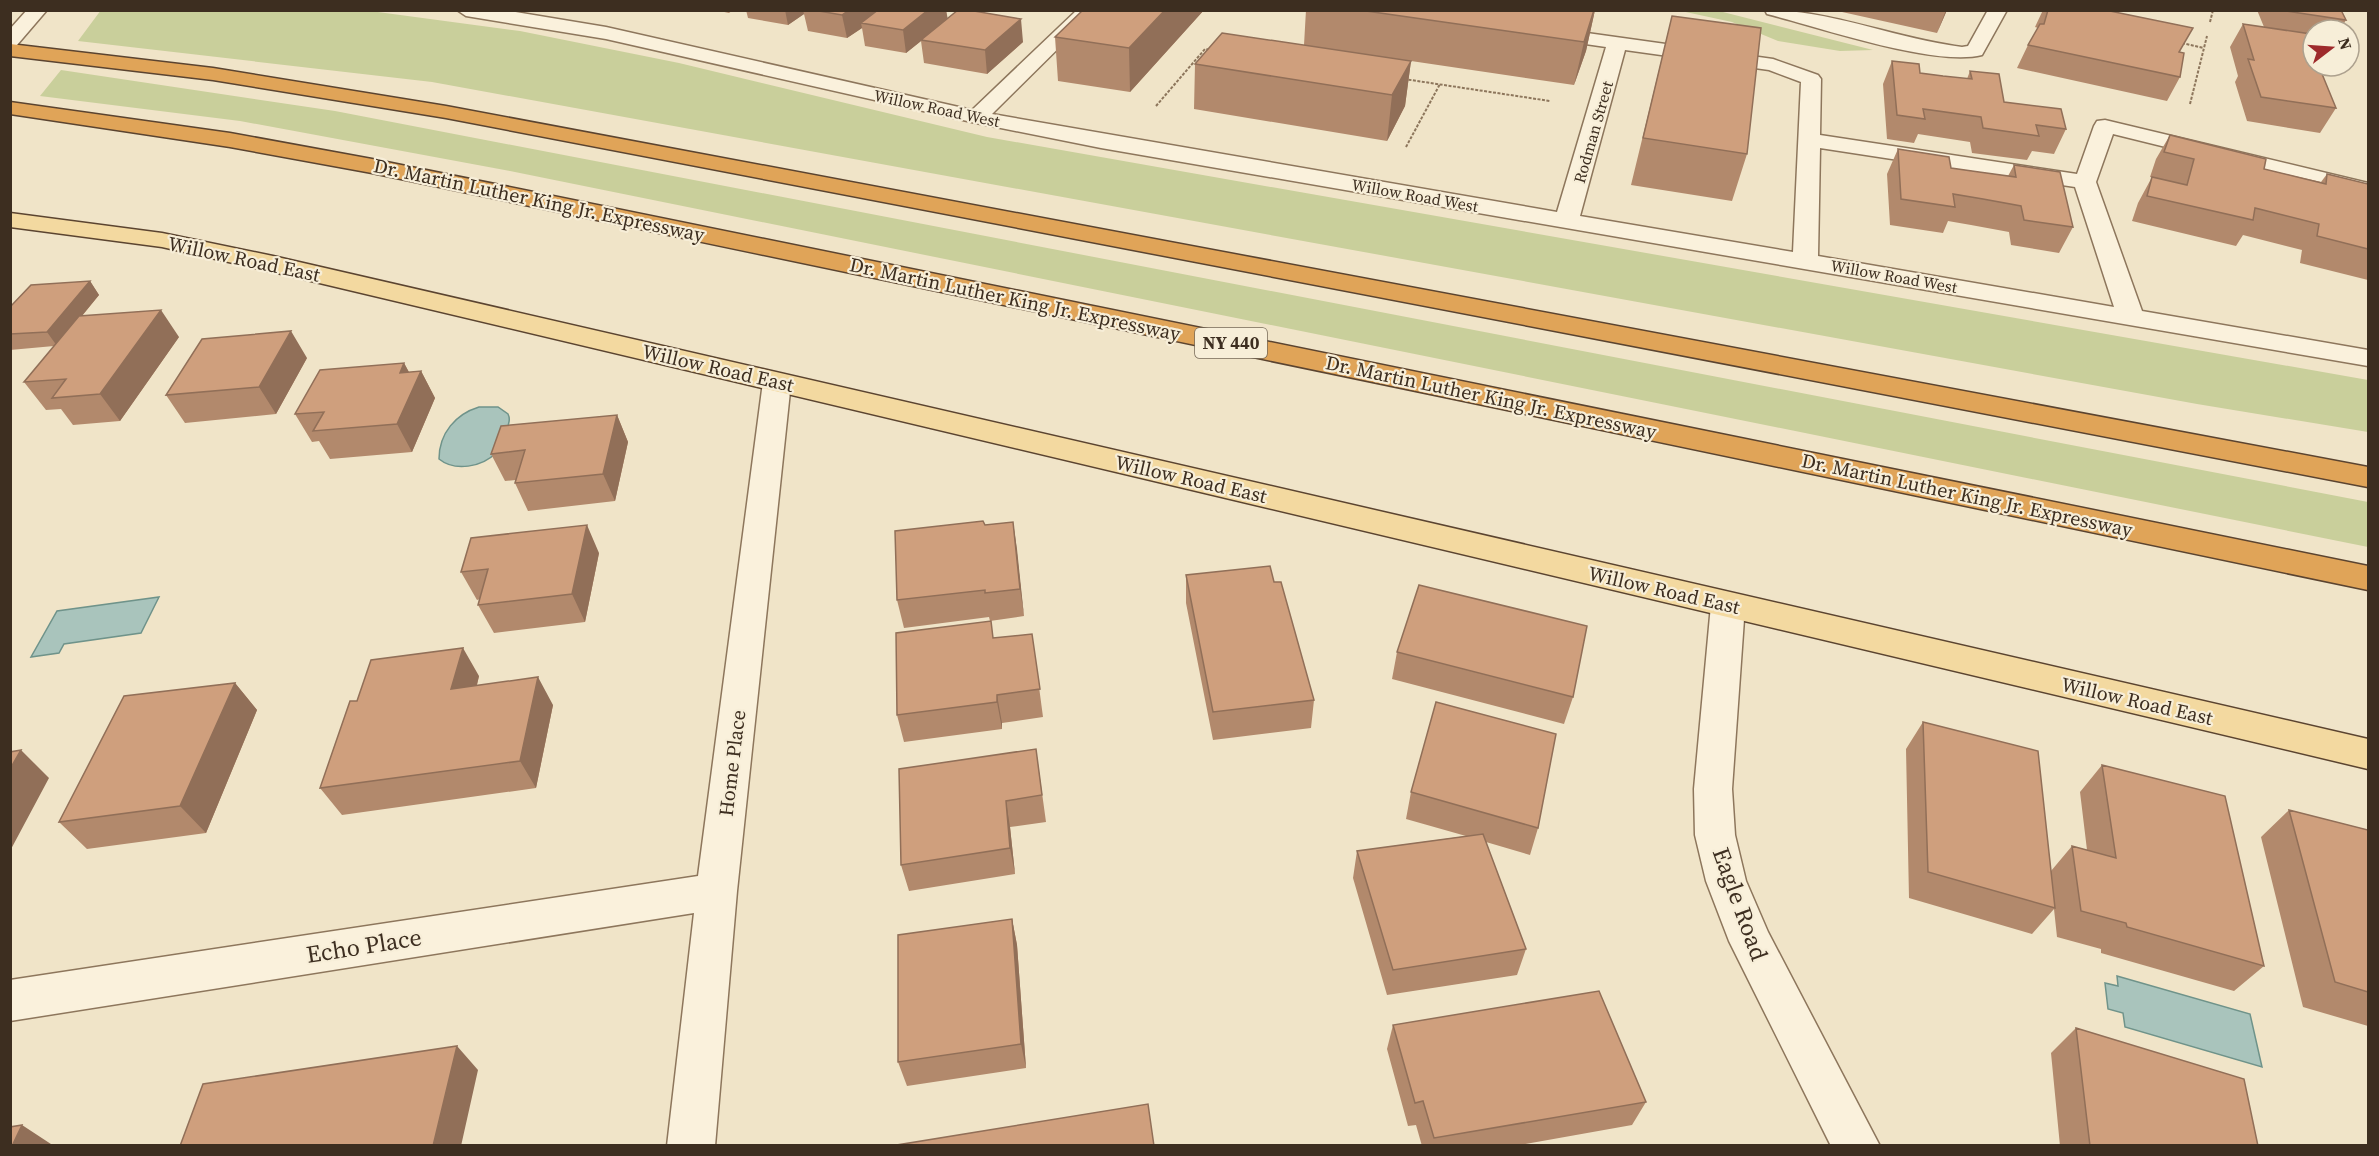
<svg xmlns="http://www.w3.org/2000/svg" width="2379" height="1156" font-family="'Source Serif 4',serif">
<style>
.green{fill:#c9cf9b}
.water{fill:#a9c4bc;stroke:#6f938a;stroke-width:1.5}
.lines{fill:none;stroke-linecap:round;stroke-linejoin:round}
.minor-casing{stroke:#8d765c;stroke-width:3}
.major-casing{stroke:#5b4430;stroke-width:3}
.highway-casing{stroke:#5b4430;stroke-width:3}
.path{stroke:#8d765c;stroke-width:2;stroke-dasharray:3 1.5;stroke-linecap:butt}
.minor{fill:#faf1dc;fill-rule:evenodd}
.major{fill:#f3d9a0;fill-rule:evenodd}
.highway{fill:#e0a458;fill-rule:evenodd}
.wall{fill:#b2896c}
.shaded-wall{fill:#916f58}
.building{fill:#cf9f7d;stroke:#916f58;stroke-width:1.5}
.labels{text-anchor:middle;stroke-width:4.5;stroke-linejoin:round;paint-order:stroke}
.far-street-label{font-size:16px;fill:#3d2e20;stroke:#f7eed8}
.shield{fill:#f7eed8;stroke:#756857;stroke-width:1.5}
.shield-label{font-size:18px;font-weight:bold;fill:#3d2e20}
.street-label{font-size:20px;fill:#3d2e20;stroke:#f7eed8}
.near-street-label{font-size:24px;fill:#3d2e20;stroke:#f7eed8}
</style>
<rect width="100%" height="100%" fill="#f0e4c8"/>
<path class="green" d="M 101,10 L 363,10 L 520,31 L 679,63 L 987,137 L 2368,380 L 2368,432 L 2197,404 L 432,82 L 78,41 Z
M 1681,11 L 1719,11 L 1873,50 L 1840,51 L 1778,41 L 1732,22 Z
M 61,70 L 335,111 L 2368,502 L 2368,547 L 510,171 L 240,121 L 40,96 Z"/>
<path class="water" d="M 479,407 L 498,407 L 508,414 C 511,420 508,425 506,432 C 503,439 502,447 496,453 C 482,467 455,472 439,459 C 439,433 456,414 479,407 Z
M 159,597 L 141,633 L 64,644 L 59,653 L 31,657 L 57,611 Z
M 2117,976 L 2250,1014 L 2262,1067 L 2125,1027 L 2123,1013 L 2108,1009 L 2105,983 L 2118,986 Z"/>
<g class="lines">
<defs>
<path id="minor" d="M 27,10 L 47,10 L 17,45 L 10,47 L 10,29 Z
M 457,10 L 503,10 L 606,27 L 972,110 L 1077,10 L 1097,10 L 992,114 L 1557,212 L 1606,47 L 1537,37 L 1534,33 L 1544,27 L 1773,59 L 1818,75 L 1821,79 L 1820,135 L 2077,174 L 2094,126 L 2097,121 L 2105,120 L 2368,183 L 2368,197 L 2113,134 L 2096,182 L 2142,311 L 2368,350 L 2368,366 L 1101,148 L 976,123 L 606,39 L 466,16 ZM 1625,50 L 1769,70 L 1801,82 L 1793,252 L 1580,216 ZM 1820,148 L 2075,187 L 2114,307 L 1818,256 Z
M 1765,10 C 1832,10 1896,39 1962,47 L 1968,46 L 1988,10 L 2007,10 L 1982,55 C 1934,67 1819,27 1767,14 Z
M 777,374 L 787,376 L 791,382 L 737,891 L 715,1146 L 667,1146 L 694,913 L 10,1021 L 10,980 L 698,876 L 763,382 L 767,376 Z
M 1728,593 L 1740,596 L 1745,605 L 1732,789 L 1735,835 L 1746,881 L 1768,932 L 1880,1146 L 1831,1146 L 1729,941 L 1706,881 L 1695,835 L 1694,789 L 1711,605 L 1716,596 Z"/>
<path id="major" d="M 10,213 L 162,233 L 273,256 L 2368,739 L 2368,769 L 273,272 L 162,247 L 10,227 Z"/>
<path id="highway" d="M 10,44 L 213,68 L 446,106 L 2368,467 L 2368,487 L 446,118 L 213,80 L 10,56 Z
M 10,102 L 230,133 L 372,159 L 2368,566 L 2368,590 L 372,173 L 230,147 L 10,114 Z"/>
</defs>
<use href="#minor" class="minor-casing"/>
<use href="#major" class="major-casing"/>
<use href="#highway" class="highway-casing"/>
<path class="path" d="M 2210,22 L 2213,10
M 2182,43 L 2204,48
M 1404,79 L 1550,101
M 2190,104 L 2207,36
M 1156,106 L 1205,49 L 1212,50
M 1406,147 L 1440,84"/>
<use href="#minor" class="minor"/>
<use href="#major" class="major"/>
<use href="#highway" class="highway"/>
</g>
<path class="wall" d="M 715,10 L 733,10 L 729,13 Z
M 746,10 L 946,10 L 947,19 L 983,13 L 1023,42 L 987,74 L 924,63 L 921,41 L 906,53 L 865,46 L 862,28 L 847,38 L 808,31 L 804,14 L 788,25 L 748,18 Z
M 1204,10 L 1130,92 L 1058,81 L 1055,37 Z
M 1306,10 L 1595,10 L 1586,51 L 1574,85 L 1411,61 L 1405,106 L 1387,141 L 1194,109 L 1195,64 L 1304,45 Z
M 1833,10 L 1947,10 L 1937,33 Z
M 2043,10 L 2105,10 L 2180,52 L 2180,77 L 2167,101 L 2017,68 L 2028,45 L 2038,28 L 2035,27 Z
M 2257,10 L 2341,10 L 2346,20 L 2340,30 L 2313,30 L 2313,66 L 2325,70 L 2322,75 L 2336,108 L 2320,133 L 2247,121 L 2235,82 L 2238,76 L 2230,47 L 2243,24 L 2264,27 Z
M 1672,16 L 1747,154 L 1732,201 L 1631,185 Z
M 1892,61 L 1920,73 L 1967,79 L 1970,71 L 2004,102 L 2066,129 L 2054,154 L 2032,151 L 2027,160 L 1972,153 L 1970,142 L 1918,134 L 1914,143 L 1887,139 L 1883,84 Z
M 2170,135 L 2264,169 L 2321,182 L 2327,174 L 2368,184 L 2368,280 L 2300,263 L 2302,250 L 2243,235 L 2236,246 L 2132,221 L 2138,203 L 2152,177 L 2159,179 L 2150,177 L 2156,159 Z
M 1898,149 L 1951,168 L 2008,176 L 2014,165 L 2073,227 L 2059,253 L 2011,245 L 2009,232 L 1971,225 L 1948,221 L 1943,233 L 1890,225 L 1887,174 Z
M 90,281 L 99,295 L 82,316 L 179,337 L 120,421 L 73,425 L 61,409 L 46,410 L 24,382 L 54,346 L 10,350 L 10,307 Z
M 307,358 L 276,414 L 185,423 L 166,395 Z
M 404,363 L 409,372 L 421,371 L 435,398 L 412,452 L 330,459 L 319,441 L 312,442 L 295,414 Z
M 617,415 L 628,442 L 615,501 L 528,511 L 515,483 L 516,480 L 505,481 L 491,454 Z
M 1013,522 L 1024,616 L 990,621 L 989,617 L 904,628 L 897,600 L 985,525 Z
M 599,553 L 585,622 L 494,633 L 478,605 L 480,599 L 477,600 L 461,572 Z
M 1186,575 L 1274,582 L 1314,700 L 1311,728 L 1213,740 L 1186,603 Z
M 1032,634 L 1043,717 L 1002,723 L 1002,729 L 904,742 L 897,715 L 993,638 Z
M 1397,652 L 1573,697 L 1564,724 L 1392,679 Z
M 479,676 L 477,685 L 553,705 L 536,788 L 342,815 L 320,788 L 357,701 Z
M 235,683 L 257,710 L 206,833 L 87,849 L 59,822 Z
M 1923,722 L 2051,871 L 2072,846 L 2087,850 L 2080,792 L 2102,765 L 2264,966 L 2234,991 L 2101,953 L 2101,949 L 2057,937 L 2054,909 L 2032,934 L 1909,898 L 1906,749 Z
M 1036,749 L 1046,822 L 1010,827 L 1015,874 L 909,891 L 901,865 Z
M 1411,792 L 1538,828 L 1530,855 L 1486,842 L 1526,949 L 1517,975 L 1387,995 L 1353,878 L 1357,851 L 1466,836 L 1406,819 Z
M 2289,810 L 2368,830 L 2368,1026 L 2303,1007 L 2261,837 Z
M 1012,919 L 1017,945 L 1026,1068 L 907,1086 L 898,1062 Z
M 1393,1025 L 1646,1102 L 1632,1125 L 1514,1146 L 1422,1146 L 1416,1125 L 1408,1126 L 1387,1049 Z
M 2076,1028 L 2258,1146 L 2060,1146 L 2051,1053 Z"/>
<path class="shaded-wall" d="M 785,10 L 803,10 L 804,14 L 788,25 Z
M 849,10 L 885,10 L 861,23 L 862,28 L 847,38 L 842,15 Z
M 928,10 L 946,10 L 948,20 L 921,40 L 921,41 L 906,53 L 903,30 Z
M 1165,10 L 1204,10 L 1130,92 L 1129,48 Z
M 1595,10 L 1586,51 L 1574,85 L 1584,42 Z
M 1946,10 L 1947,10 L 1937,33 Z
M 1021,19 L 1023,42 L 987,74 L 985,50 Z
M 1411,61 L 1405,106 L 1387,141 L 1392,95 Z
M 90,281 L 99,295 L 57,346 L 47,332 Z
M 161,310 L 179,337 L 120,421 L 100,394 Z
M 291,331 L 307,358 L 276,414 L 259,387 Z
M 404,363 L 415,384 L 421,371 L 435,398 L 412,452 L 397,424 L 400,373 Z
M 617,415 L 628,442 L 615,501 L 603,474 Z
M 1013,522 L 1017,549 L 1024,616 L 1020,589 Z
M 587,525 L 599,553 L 585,622 L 572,594 Z
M 463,648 L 479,676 L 469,716 L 451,689 Z
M 538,677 L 553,705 L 536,788 L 520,761 Z
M 235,683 L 257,710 L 206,833 L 180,806 Z
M 997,695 L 1002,723 L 1002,729 L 997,702 Z
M 21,750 L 49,778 L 10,851 L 10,769 Z
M 1006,801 L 1010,827 L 1015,874 L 1010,848 Z
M 1012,919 L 1017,945 L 1026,1068 L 1021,1044 Z
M 457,1046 L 478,1070 L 461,1146 L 433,1146 Z
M 22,1125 L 54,1146 L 12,1146 Z"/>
<path class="building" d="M 813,10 L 849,10 L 842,15 Z
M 878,10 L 928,10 L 903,30 L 861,23 Z
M 958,10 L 975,10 L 974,11 L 1021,19 L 985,50 L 921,40 Z
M 1083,10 L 1165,10 L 1129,48 L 1055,37 Z
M 1359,10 L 1594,10 L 1584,42 Z
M 2048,10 L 2105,10 L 2193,28 L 2179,52 L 2184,53 L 2180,77 L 2028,45 L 2040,24 L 2044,24 Z
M 2341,10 L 2346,20 L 2279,10 Z
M 1672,16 L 1761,28 L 1747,154 L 1643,138 Z
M 2243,24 L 2311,34 L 2313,40 L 2313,66 L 2324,66 L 2325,70 L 2320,69 L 2336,108 L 2261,97 L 2248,59 L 2254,60 Z
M 1222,33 L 1411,61 L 1392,95 L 1195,64 Z
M 1892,61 L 1919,64 L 1920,73 L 1943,76 L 1972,79 L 1970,71 L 1999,74 L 2004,102 L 2061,109 L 2066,129 L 2036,125 L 2039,136 L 1983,128 L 1981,117 L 1923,109 L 1925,119 L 1897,115 Z
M 2170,135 L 2266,159 L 2264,169 L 2326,184 L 2327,174 L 2368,184 L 2368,249 L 2317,236 L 2319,224 L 2255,208 L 2253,220 L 2147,196 L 2152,177 L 2187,185 L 2194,159 L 2164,152 Z
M 1898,149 L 1949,157 L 1951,168 L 1979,172 L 2016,177 L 2014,165 L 2060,172 L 2073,227 L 2024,220 L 2021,206 L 1983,199 L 1953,194 L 1955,207 L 1901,199 Z
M 90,281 L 47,332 L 10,334 L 10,307 L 31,285 Z
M 161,310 L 100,394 L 52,398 L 66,379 L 24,382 L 79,316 Z
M 291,331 L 259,387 L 166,395 L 202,339 Z
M 404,363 L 400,373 L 421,371 L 397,424 L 313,431 L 324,412 L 295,414 L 320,370 Z
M 617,415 L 603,474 L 515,483 L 525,450 L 491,454 L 501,426 Z
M 983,521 L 985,525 L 1013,522 L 1020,589 L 985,593 L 985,590 L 897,600 L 895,531 Z
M 587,525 L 572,594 L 478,605 L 488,569 L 461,572 L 471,538 Z
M 1270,566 L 1274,582 L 1281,582 L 1314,700 L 1213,712 L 1186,575 Z
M 1419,585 L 1587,626 L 1573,697 L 1397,652 Z
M 991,621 L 993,638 L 1032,634 L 1040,689 L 997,695 L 997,702 L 897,715 L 896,633 Z
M 463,648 L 451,689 L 538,677 L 520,761 L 320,788 L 350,701 L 357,701 L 371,660 Z
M 235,683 L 180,806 L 59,822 L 124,696 Z
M 1436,702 L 1556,734 L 1538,828 L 1411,792 Z
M 1923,722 L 2038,751 L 2055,908 L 1928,872 Z
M 1036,749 L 1042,795 L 1006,801 L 1010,848 L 901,865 L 899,769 Z
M 21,750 L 10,769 L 10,752 Z
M 2102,765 L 2225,796 L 2264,966 L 2127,927 L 2126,923 L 2081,911 L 2072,846 L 2116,858 Z
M 2289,810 L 2368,830 L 2368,992 L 2335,982 Z
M 1483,834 L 1526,949 L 1393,970 L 1357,851 Z
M 1012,919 L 1021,1044 L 898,1062 L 898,935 Z
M 1599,991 L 1646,1102 L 1434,1138 L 1423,1101 L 1415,1103 L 1393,1025 Z
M 2076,1028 L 2244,1079 L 2258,1146 L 2090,1146 Z
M 457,1046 L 433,1146 L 180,1146 L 203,1084 Z
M 1148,1104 L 1154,1146 L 897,1146 L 897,1145 Z
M 22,1125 L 12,1146 L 10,1146 L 10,1127 Z"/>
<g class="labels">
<g class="far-street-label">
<text transform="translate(937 108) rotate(12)" y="6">Willow Road West</text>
<text transform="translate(1593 132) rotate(-74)" y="6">Rodman Street</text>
<text transform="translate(1415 195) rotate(10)" y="6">Willow Road West</text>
<text transform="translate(1894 276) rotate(10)" y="6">Willow Road West</text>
</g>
<rect class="shield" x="1195" y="328" width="72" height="30" rx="4.5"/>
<g class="shield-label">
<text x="1231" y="349">NY 440</text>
</g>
<g class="street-label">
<text transform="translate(539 200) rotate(12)" y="7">Dr. Martin Luther King Jr. Expressway</text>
<text transform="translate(244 259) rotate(12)" y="7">Willow Road East</text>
<text transform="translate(1015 299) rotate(12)" y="7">Dr. Martin Luther King Jr. Expressway</text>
<text transform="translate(718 368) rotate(13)" y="7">Willow Road East</text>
<text transform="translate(1491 397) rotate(12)" y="7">Dr. Martin Luther King Jr. Expressway</text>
<text transform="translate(1191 479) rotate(13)" y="7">Willow Road East</text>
<text transform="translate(1967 495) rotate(12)" y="7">Dr. Martin Luther King Jr. Expressway</text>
<text transform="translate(1664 590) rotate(13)" y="7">Willow Road East</text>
<text transform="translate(2137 701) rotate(13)" y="7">Willow Road East</text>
<text transform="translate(732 763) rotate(-83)" y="7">Home Place</text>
</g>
<g class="near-street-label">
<text transform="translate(1740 904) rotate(70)" y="8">Eagle Road</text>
<text transform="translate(364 946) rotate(-9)" y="8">Echo Place</text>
</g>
</g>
<rect width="2379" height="1156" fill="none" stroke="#3d2e20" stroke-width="24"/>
<g transform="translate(2331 48) rotate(73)"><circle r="28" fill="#f7eed8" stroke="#ada18e" stroke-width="1.5"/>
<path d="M0-4.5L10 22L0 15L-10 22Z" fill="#9e2a2b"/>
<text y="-9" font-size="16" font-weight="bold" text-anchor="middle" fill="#3d2e20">N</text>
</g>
</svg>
